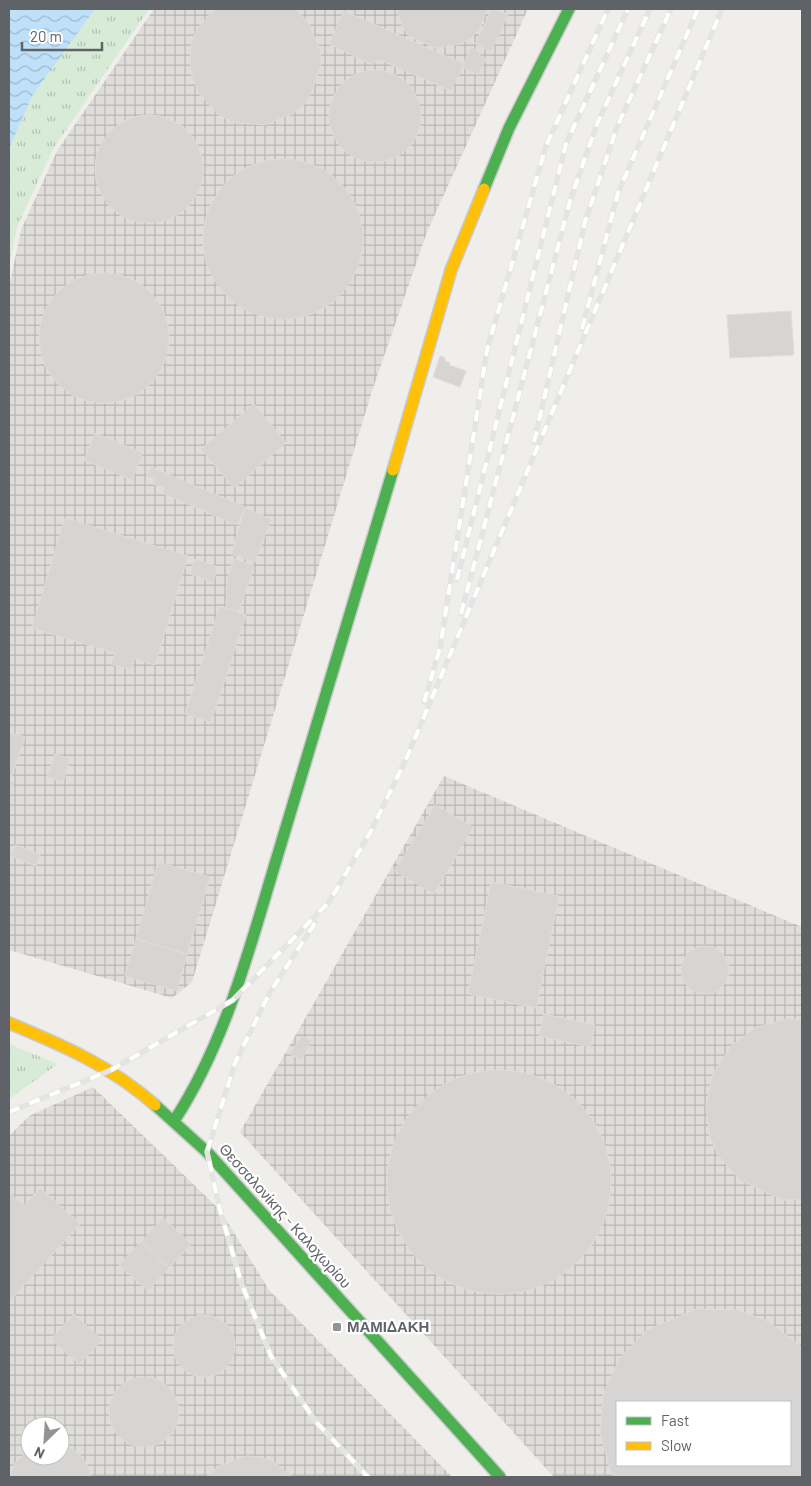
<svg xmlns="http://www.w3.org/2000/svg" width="811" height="1486" font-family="Barlow,sans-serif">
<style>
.industrial{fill:url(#industrial-grid);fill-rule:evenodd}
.grass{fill:url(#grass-tufts)}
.water{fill:url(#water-waves)}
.building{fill:#d6d5d3;stroke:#deddd9;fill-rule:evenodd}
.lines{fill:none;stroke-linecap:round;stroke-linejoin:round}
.fast-casing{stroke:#cacacb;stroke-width:14}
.slow-casing{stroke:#cacacb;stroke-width:14}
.fast{stroke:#4caf50;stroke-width:11}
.slow{stroke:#ffc107;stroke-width:11}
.rail-casing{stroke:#e4e4e4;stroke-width:5.5}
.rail{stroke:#fff;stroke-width:4;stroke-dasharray:11;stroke-linecap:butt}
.poi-dot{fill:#919496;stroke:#fff;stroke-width:2}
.labels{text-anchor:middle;stroke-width:4.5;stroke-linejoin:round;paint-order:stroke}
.street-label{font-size:15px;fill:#5f6368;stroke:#fff}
.poi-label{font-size:15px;font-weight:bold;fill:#5f6368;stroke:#fff;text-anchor:start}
</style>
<defs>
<pattern id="industrial-grid" width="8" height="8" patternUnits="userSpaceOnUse" patternTransform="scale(1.25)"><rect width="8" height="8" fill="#dfddda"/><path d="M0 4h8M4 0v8" fill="none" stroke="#b8b7b5"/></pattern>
<pattern id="grass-tufts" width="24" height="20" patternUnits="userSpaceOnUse" patternTransform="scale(1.25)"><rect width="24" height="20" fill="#d8ebd6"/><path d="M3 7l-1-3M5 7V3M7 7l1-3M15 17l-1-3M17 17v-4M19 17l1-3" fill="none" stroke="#b2c2b1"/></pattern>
<pattern id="water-waves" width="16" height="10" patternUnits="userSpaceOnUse" patternTransform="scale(1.25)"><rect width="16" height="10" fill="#bfe0f9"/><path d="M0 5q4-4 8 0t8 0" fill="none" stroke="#9eb9cd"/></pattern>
</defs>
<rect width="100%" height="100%" fill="#efeeea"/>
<path class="industrial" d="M 154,9 L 528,9 L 427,232 L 372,391 L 192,982 L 172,998 L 9,950 L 9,287 L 21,230 L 57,151 Z
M 444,776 L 802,927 L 802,1477 L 554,1477 L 240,1132 ZM 617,1402 L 790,1402 L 790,1465 L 617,1465 Z
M 93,1087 L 220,1210 L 269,1290 L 452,1477 L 9,1477 L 9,1136 L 29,1116 ZM 30,1426 L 60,1426 L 60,1456 L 30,1456 Z"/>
<path class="grass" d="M 9,9 L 149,9 L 53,149 L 17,227 L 9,267 Z
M 9,1044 L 58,1064 L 9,1099 Z"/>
<path class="water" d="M 9,9 L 95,9 L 32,96 L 9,149 Z"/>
<path class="building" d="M 215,9 L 295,9 L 308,22 L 320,49 L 321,64 L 312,92 L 304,105 L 292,114 L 264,125 L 233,122 L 219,115 L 198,92 L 192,77 L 190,61 L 191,44 L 197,29 Z
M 396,9 L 487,9 L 480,28 L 472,37 L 461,44 L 435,48 L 411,37 L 403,28 Z
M 492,9 L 508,14 L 491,52 L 475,44 Z
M 344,11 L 464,64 L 451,91 L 381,60 L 371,64 L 329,44 Z
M 471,48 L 481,52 L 479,55 L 486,59 L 478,75 L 462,67 Z
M329 116a46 46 0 1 1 92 0a46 46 0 1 1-92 0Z
M95 169a54 54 0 1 1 108 0a54 54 0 1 1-108 0Z
M203 239a80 80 0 1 1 160 0a80 80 0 1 1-160 0Z
M39 338a65 65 0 1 1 130 0a65 65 0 1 1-130 0Z
M 791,311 L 794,355 L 730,358 L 727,315 Z
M 440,356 L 445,358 L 445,361 L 450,363 L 449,365 L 466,371 L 460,387 L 433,377 Z
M 254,404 L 286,443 L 234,488 L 201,449 Z
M 95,433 L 143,453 L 132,480 L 84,460 Z
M 151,467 L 245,507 L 237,525 L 162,493 L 164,488 L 153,484 L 155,480 L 147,476 Z
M 245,508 L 271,519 L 255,562 L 231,554 Z
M 65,518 L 188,556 L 155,665 L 134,658 L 131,670 L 111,664 L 115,653 L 32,628 Z
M 195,559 L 218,567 L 213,582 L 190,574 Z
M 234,559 L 254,566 L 239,612 L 226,608 L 227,579 Z
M 220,606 L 246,615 L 211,722 L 185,714 Z
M 9,732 L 25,737 L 10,781 L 14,782 L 10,795 Z
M 55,754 L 70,759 L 63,782 L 47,777 Z
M 435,805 L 473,827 L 434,894 L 395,871 Z
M 15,845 L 40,855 L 36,866 L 11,856 Z
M 158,862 L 210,877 L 187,954 L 136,939 Z
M 491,882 L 559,896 L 536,1008 L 468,994 Z
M 136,939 L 187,954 L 177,991 L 125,976 Z
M681 970a24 24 0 1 1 48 0a24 24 0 1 1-48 0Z
M 544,1014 L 595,1025 L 590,1047 L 539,1036 Z
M 788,1019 L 802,1020 L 802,1199 L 783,1200 L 740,1180 L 719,1157 L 710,1137 L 706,1105 L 713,1074 L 731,1046 L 757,1027 Z
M 302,1036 L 311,1041 L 302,1060 L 289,1054 Z
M387 1182a112 112 0 1 1 224 0a112 112 0 1 1-224 0Z
M 40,1188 L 80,1224 L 9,1302 L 9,1192 L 24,1206 Z
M 163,1218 L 191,1244 L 169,1268 L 141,1242 Z
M 141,1242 L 169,1268 L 148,1291 L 119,1265 Z
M 697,1309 L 737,1310 L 768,1321 L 800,1346 L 802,1350 L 802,1477 L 615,1477 L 611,1472 L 600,1433 L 603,1395 L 619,1359 L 647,1330 ZM 617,1402 L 790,1402 L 790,1465 L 617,1465 Z
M 74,1314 L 102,1340 L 79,1364 L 51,1339 Z
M173 1346a31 31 0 1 1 62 0a31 31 0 1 1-62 0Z
M109 1412a35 35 0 1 1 70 0a35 35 0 1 1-70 0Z
M 60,1443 L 69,1446 L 79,1454 L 87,1464 L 91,1477 L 10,1477 L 15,1463 L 30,1448 L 30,1456 L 60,1456 Z
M 246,1456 L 260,1457 L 274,1462 L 293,1477 L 206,1477 L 219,1466 Z"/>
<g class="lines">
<defs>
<path id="fast" d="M 484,189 L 509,128 L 569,9
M 155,1105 L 207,1152 L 500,1477
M 174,1121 C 227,1040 250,946 278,854 C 317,727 355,599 393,470"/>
<path id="slow" d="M 393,470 L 451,270 L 484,189
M 9,1023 C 62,1045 111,1066 155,1105"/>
</defs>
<use href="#fast" class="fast-casing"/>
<use href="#slow" class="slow-casing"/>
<use href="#fast" class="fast"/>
<use href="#slow" class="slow"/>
<defs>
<path id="rail" d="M 582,329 L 618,193 L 698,9
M 534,442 L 585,222 L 617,127 L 671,9
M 457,580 L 566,144 L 628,9
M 461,614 L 570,201 L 597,124 L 650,9
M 424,702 L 440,648 L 487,350 L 546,146 L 608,9
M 315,923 L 269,994 L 235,1063 L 207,1152 L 220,1210 L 242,1285 L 271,1356 L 316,1422 L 368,1477
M 9,1112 L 111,1070 L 233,1000 L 329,902 L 371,831 L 407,757 L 722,9"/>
</defs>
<use href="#rail" class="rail-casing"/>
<use href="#rail" class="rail"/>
</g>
<rect class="poi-dot" x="332" y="1322" width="10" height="10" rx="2.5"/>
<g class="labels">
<g class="street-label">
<text transform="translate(285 1216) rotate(48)" y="5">Θεσσαλονίκης - Καλοχωρίου</text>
</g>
<g class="poi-label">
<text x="347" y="1332">ΜΑΜΙΔΑΚΗ</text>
</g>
</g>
<rect width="811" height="1486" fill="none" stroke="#5f6368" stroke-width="20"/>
<rect x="616" y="1401" width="175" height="65" fill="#ffffff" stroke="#bfc1c3"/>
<rect x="626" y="1417" width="25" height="8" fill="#4caf50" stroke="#bfc1c3"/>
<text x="661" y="1426" font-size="15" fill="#5f6368">Fast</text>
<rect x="626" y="1442" width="25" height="8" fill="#ffc107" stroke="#bfc1c3"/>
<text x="661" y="1451" font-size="15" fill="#5f6368">Slow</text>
<g transform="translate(45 1441) rotate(205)"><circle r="24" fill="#ffffff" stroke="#bfc1c3"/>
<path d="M0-4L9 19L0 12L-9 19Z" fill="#919496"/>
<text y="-8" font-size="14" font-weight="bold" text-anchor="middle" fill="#5f6368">N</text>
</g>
<path d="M22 42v8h80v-8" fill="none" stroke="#5f6368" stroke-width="2.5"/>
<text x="30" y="42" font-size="15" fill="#5f6368" stroke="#ffffff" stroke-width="4" paint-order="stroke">20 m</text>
</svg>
